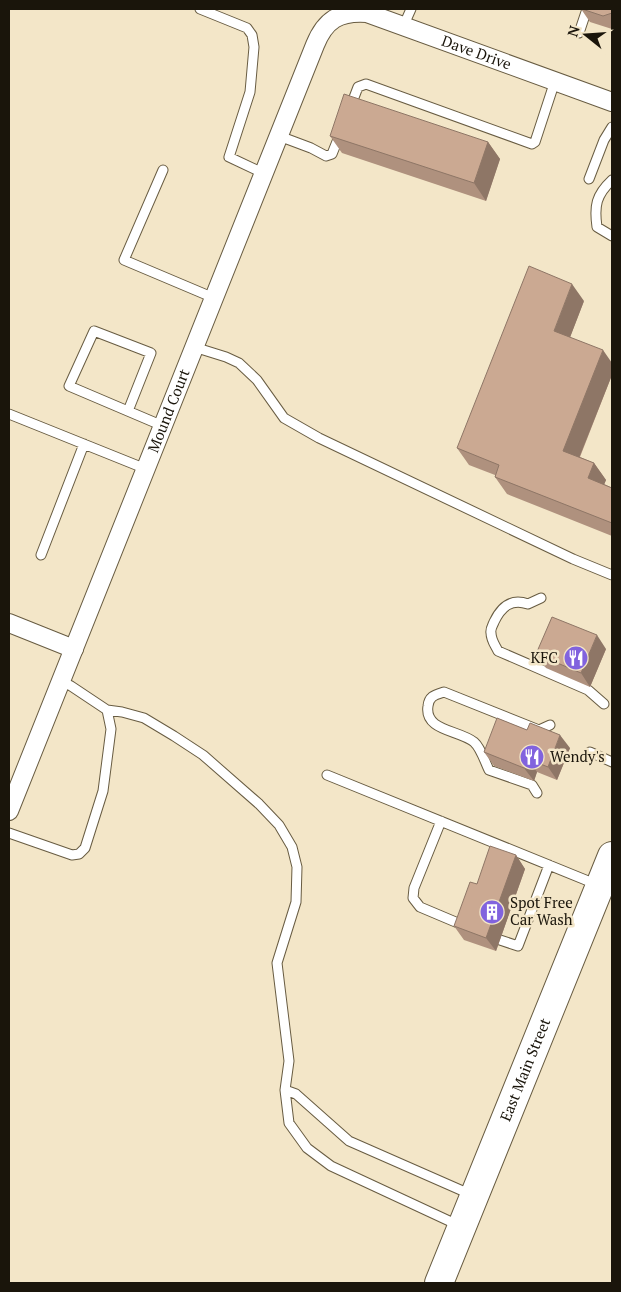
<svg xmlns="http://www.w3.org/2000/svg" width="621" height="1292" font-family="'PT Serif',serif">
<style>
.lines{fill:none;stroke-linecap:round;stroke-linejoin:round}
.lane-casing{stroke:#685c42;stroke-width:11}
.street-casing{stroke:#685c42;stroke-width:20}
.primary-casing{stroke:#685c42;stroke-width:30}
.lane{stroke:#fff;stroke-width:9}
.street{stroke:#fff;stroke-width:18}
.primary{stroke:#fff;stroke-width:28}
.wall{fill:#af917e}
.shaded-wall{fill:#8e7666}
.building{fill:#cba992;stroke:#8e7666}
.labels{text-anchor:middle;stroke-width:5;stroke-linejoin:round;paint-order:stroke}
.street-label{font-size:15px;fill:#1a150b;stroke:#f3e6c8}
.poi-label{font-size:15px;fill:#1a150b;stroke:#f3e6c8;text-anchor:start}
</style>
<rect width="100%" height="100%" fill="#f3e6c8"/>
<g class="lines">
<defs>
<path id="lane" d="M 200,9 L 247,28 L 252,35 L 254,47 L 250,92 L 229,157 L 265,174
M 403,27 L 411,9
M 579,33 L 587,9
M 350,108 L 358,87 L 366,84 L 532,144 L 535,142 L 555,81
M 279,136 L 311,148 L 326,156 L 332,154 L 340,134
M 163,170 L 124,260 L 214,298
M 589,179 L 604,140 L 612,127
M 612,180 C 596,195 594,206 597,227 L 612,236
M 194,347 L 226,357 L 239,363 L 257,380 L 284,418 L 319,438 L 573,559 L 612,575
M 128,411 L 151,353 L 94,331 L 69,386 L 163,426
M 9,414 L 146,469
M 41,555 L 84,444
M 541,598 L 528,604 C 511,598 501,607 494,622 C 493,625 490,629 491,633 C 491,640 495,645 498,651 L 588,690 L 604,704
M 107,710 L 122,712 L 144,718 L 174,736 L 203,755 L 259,804 L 279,825 L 292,847 L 297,867 L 296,902 L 277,963 L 289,1061 L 285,1090 L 289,1123 L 307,1148 L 331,1166 L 460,1226
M 590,752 L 612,762
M 327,775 L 598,885
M 537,793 L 532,785 L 489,770 C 485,762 481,748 474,742 C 459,730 424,731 428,706 C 429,696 435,695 444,692 L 539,730 L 550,725
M 441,821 L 414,888 L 413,898 L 420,907 L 465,926
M 9,833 L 72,855 L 79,854 L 85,848 L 103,791 L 111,729 L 107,710 L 71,686 L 61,681
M 500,940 L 518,946 L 549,865
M 285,1090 L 296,1094 L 349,1141 L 472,1195"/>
<g id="street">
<path d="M 9,623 L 74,649"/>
<path id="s1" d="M 9,811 L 315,45 C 325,20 339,11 367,13 L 612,102"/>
</g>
<g id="primary">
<path id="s2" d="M 439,1283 L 612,856"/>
</g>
</defs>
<use href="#lane" class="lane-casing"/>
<use href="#street" class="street-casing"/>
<use href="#primary" class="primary-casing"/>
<use href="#lane" class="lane"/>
<use href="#street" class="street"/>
<use href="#primary" class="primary"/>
</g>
<path class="wall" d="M 581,9 L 612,9 L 612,29 L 590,22 Z
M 330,136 L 488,142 L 500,159 L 486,201 L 342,153 Z
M 584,301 L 570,337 L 612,363 L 612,375 L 580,457 L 594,463 L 606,480 L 604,484 L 612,488 L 612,536 L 507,494 L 495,477 L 495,475 L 469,465 L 457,448 Z
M 606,649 L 590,687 L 546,668 L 536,654 Z
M 570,748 L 557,780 L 537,772 L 534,781 L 494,766 L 484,752 Z
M 516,855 L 525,869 L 496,951 L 464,940 L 454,926 L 477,884 Z"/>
<path class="shaded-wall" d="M 488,142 L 500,159 L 486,201 L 474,183 Z
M 572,284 L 584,301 L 566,348 L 554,331 Z
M 603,350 L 612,363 L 612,375 L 575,468 L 563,451 Z
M 594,463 L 606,480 L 600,495 L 588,478 Z
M 597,635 L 606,649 L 590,687 L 581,673 Z
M 560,735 L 570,748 L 557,780 L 548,767 Z
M 528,759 L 537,772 L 534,781 L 524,768 Z
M 516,855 L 525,869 L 496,951 L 486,938 Z"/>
<path class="building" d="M 582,9 L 612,9 L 612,13 L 603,16 Z
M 344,94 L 488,142 L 474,183 L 330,136 Z
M 529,266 L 572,284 L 554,331 L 603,350 L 563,451 L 594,463 L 588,478 L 612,488 L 612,523 L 495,477 L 499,465 L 457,448 Z
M 552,617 L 597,635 L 581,673 L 536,654 Z
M 497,718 L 527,730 L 530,723 L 560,735 L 548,767 L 528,759 L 524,768 L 484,752 Z
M 490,846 L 516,855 L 486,938 L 454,926 L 470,882 L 477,884 Z"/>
<defs>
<symbol id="restaurant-disc" viewBox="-11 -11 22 22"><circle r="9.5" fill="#8163de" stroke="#f3e6c8"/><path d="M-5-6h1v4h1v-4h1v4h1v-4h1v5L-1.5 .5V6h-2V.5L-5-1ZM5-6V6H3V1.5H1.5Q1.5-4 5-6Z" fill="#fff"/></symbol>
<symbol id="building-disc" viewBox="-11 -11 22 22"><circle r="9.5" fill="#8163de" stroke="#f3e6c8"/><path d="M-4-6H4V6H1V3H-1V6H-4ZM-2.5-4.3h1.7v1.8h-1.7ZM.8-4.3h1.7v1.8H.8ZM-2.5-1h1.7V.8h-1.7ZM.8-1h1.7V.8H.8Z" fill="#fff"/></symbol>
</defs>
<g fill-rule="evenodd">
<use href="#restaurant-disc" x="562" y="644" width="28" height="28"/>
<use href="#restaurant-disc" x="518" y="743" width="28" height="28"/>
<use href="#building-disc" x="478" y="898" width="28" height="28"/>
</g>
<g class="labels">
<g class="street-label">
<text dy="5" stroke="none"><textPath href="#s1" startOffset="1008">Dave Drive</textPath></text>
<text dy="5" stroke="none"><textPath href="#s1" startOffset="431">Mound Court</textPath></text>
<text dy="5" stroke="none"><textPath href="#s2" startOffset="230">East Main Street</textPath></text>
</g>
<g class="poi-label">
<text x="558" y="663" text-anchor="end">KFC</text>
<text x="550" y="762">Wendy's</text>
<text x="510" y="908">Spot Free<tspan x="510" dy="17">Car Wash</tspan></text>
</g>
</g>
<rect width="621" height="1292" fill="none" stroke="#1a150b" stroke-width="20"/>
<g transform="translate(586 35) rotate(287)" stroke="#f3e6c8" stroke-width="4" paint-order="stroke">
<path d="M0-4L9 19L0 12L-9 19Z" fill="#1a150b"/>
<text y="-8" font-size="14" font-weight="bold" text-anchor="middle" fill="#1a150b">N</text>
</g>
</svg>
